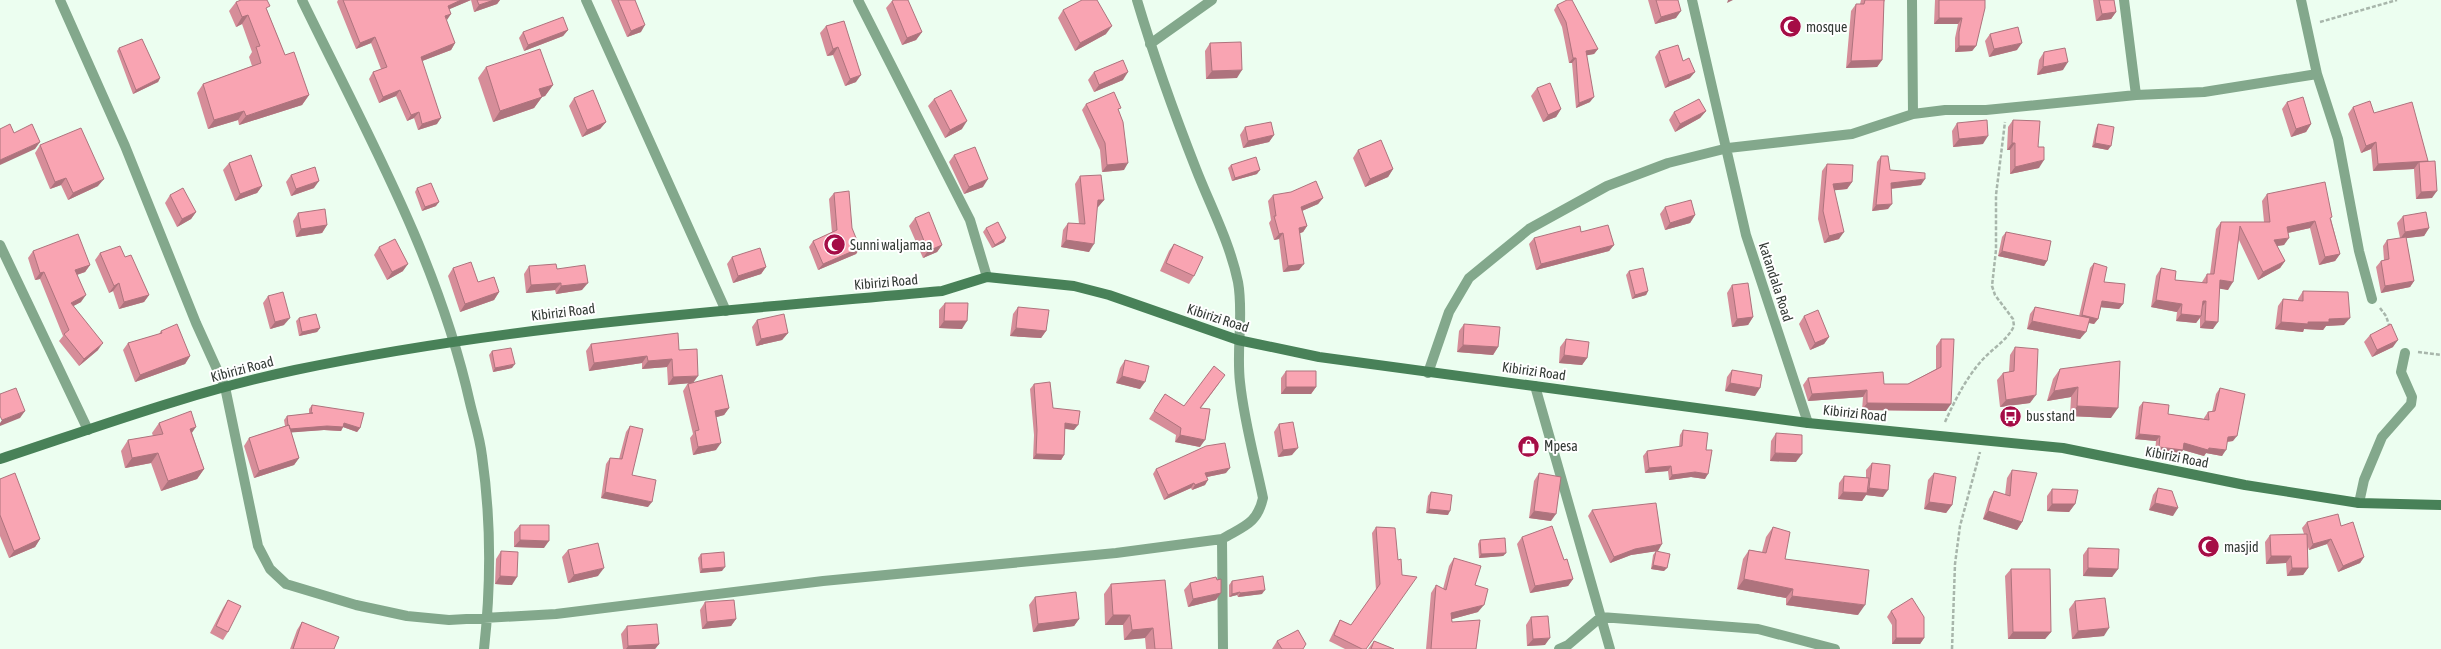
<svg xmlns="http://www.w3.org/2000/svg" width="2441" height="649" font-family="'Asap Condensed',sans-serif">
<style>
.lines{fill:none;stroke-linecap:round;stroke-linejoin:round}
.path{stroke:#a8b6ab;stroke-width:2.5;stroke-dasharray:4 2;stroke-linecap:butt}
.street{stroke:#83a88c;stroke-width:10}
.secondary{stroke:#488158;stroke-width:10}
.wall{fill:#d68d99}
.shaded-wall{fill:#ae737d}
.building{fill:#f9a4b2;stroke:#ae737d}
.labels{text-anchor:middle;stroke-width:4;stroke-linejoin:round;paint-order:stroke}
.poi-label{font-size:14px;fill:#333a35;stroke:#fff;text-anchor:start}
.street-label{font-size:14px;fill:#333a35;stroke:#fff}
</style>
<rect width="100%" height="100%" fill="#ecfef0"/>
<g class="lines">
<path class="path" d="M 2320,22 L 2397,0
M 2380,308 L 2386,316 L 2390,328
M 2418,352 L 2441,355
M 1945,422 C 1956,398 1967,376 1985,357 C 1995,347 2008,339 2014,326 L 2013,319 L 1995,295 L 1992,286 L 1996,250 L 1996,195 L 2005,122
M 1952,649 L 1955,564 L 1960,526 L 1980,452"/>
<path class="street" d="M 60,0 L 125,146 L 196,323 L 225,387 L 258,546 L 270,569 L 286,584 L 356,605 L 407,616 L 449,620 L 556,614 L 823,581 L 1116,553 L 1222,539
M 302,0 C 366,132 438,259 470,403 C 474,420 480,438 482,456 C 491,519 491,586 484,649
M 586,0 L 726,311
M 858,0 L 970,220 L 987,277
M 1137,0 C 1154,57 1174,113 1196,169 C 1210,205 1230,243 1238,282 C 1244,315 1236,349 1240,382 C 1244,421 1255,460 1263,498 C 1257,524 1244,526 1222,539 L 1223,649
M 1692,0 L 1746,235 L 1808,423
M 1912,0 L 1913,114
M 2124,0 L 2136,95
M 2301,0 L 2317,74 L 2338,139 L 2359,251 L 2372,299
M 1150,44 L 1212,0
M 0,245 L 88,430
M 1428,373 L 1449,312 L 1469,278 L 1529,229 L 1607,186 L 1668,163 L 1728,148 L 1852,134 L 1913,114 L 1945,110 L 1986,110 L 2136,95 L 2204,92 L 2317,74
M 1535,386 L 1610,649
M 2359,503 L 2364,480 L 2382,437 L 2411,404 L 2412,397 L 2401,372 L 2405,353
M 1559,649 L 1568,645 L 1601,617 L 1758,629 L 1835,649"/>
<path class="secondary" d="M 0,459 C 97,427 195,391 295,370 C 509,325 725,311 942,291 L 987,277 L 1074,286 L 1109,295 L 1238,340 L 1319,357 L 1808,423 L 2063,448 L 2245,485 L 2359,503 L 2441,505"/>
</g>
<path class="wall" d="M 338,0 L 500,0 L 497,4 L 474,12 L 471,0 L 449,9 L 446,20 L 455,43 L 451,50 L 422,61 L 437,124 L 418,130 L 414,118 L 407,121 L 396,96 L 379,103 L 369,79 L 373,72 L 381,69 L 371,43 L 356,49 L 337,2 Z
M 611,0 L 635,0 L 641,32 L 627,37 Z
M 1648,0 L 1678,0 L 1676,18 L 1655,24 Z
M 1861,0 L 1885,0 L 1884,2 L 1882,60 L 1877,67 L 1846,68 L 1851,11 L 1856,4 L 1860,4 Z
M 1935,0 L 1985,0 L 1976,46 L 1972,51 L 1955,52 L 1955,38 L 1958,24 L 1934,24 Z
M 2093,0 L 2114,0 L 2116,12 L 2111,19 L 2096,21 Z
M 892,1 L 922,32 L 916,40 L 902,45 L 886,8 Z
M 236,2 L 267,10 L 285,55 L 309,95 L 302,105 L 239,125 L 238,120 L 208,129 L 197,93 L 203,84 L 252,66 L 249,57 L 252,52 L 242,24 L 236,27 L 229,11 Z
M 1557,5 L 1598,49 L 1594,54 L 1587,55 L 1590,102 L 1576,108 L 1572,63 L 1569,63 L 1562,27 L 1554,10 Z
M 1063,10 L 1106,34 L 1075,51 L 1058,18 Z
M 844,21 L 856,82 L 845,86 L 833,55 L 827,56 L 820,33 L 826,26 Z
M 568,30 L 563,36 L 524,51 L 519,38 L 523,32 Z
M 1990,34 L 2017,50 L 1989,57 L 1985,41 Z
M 1210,43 L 1237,78 L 1206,79 L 1205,51 Z
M 119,48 L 160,78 L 158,82 L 133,94 L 117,51 Z
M 1659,51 L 1683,61 L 1690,78 L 1665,88 L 1655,57 Z
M 2044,52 L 2063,70 L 2037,75 L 2039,60 Z
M 486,67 L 553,85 L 545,96 L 542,97 L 534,108 L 493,122 L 478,78 Z
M 1094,72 L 1123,80 L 1094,92 L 1088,80 Z
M 1537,88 L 1561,109 L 1556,117 L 1543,122 L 1531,96 Z
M 574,98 L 606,122 L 600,129 L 582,137 L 569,106 Z
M 934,99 L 962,129 L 945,138 L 928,106 Z
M 2287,102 L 2311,124 L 2306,132 L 2291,137 L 2282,109 Z
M 1086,104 L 1119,111 L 1124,170 L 1102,172 L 1100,150 L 1082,110 Z
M 2353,107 L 2374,113 L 2428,162 L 2432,198 L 2416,199 L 2414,170 L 2414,169 L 2373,171 L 2371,149 L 2361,153 L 2348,114 Z
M 1706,111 L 1700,118 L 1675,132 L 1669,120 L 1674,112 Z
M 2013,120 L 2038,147 L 2039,168 L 2010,174 L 2010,150 L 2007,150 L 2008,127 Z
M 1957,123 L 1983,144 L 1953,147 L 1952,131 Z
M 2098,124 L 2108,150 L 2092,147 L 2096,128 Z
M 1245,127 L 1274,135 L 1269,142 L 1243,148 L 1240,135 Z
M 40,145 L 98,186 L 68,200 L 61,185 L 50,189 L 35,153 Z
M 1358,150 L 1393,169 L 1388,177 L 1365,187 L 1353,158 Z
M 954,155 L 983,187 L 964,194 L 949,162 Z
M 1881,156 L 1890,170 L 1921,185 L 1891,189 L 1888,209 L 1872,211 L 1877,162 Z
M 229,163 L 262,186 L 257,193 L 235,201 L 223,170 Z
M 1827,164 L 1852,182 L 1847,189 L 1834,190 L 1839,239 L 1824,243 L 1818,219 L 1822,171 Z
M 1231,165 L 1257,174 L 1232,181 L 1228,168 Z
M 291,175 L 314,188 L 291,196 L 286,182 Z
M 1080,176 L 1104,200 L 1098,207 L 1097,208 L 1089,252 L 1061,247 L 1063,230 L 1068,223 L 1079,224 L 1075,184 Z
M 417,188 L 436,206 L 422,211 L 415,192 Z
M 834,193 L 860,248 L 856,254 L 818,270 L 809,247 L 813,241 L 832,233 L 829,199 Z
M 2267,194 L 2331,219 L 2340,254 L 2335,261 L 2319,265 L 2310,228 L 2288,233 L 2284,245 L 2277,246 L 2285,261 L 2280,268 L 2258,280 L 2239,240 L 2228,290 L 2220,288 L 2213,329 L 2200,328 L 2200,318 L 2196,323 L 2176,321 L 2177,312 L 2151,307 L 2156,276 L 2161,268 L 2175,280 L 2202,283 L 2202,282 L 2207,274 L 2210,274 L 2216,229 L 2221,222 L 2264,222 L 2262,201 Z
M 170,195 L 196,212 L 191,219 L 177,227 L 165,203 Z
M 1273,195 L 1323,198 L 1318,204 L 1302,211 L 1307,226 L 1303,232 L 1300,233 L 1299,270 L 1283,272 L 1279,239 L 1274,240 L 1269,223 L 1271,220 L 1268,201 Z
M 1665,207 L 1695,215 L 1690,223 L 1665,230 L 1660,214 Z
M 298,213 L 327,225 L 322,233 L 296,237 L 293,221 Z
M 2403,216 L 2429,228 L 2424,236 L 2406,238 L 2414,281 L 2410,287 L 2381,293 L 2376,267 L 2381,261 L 2384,260 L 2383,246 L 2387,240 L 2400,238 L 2397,223 Z
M 915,218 L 942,245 L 937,252 L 923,258 L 909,226 Z
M 986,228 L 1006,238 L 1004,242 L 992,248 L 983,232 Z
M 1581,232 L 1614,245 L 1609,251 L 1536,270 L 1529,244 L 1534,238 Z
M 2006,232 L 2047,261 L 2044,266 L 1998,256 L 2002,237 Z
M 1174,244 L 1194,276 L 1189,284 L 1160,271 L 1169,251 Z
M 379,247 L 403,271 L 387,280 L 374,255 Z
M 33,251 L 90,265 L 85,272 L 77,275 L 81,302 L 73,306 L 98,350 L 79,366 L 59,341 L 63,336 L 40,279 L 35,280 L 28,258 Z
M 100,253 L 125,257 L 149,295 L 144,302 L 119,309 L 113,291 L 109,293 L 95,260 Z
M 732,257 L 766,267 L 761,274 L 733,283 L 727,264 Z
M 2094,263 L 2104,282 L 2123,304 L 2119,309 L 2101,307 L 2098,319 L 2094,324 L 2088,323 L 2080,339 L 2027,329 L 2030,314 L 2035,307 L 2079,316 L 2090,268 Z
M 529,266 L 557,269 L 582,290 L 556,294 L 555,290 L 526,293 L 524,274 Z
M 453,268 L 478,282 L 499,292 L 494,300 L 460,312 L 448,276 Z
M 1629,271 L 1648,291 L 1646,295 L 1632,299 L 1626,275 Z
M 1732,285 L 1753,317 L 1748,325 L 1732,327 L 1727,293 Z
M 2303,291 L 2344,325 L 2326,326 L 2323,330 L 2304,329 L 2303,332 L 2275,329 L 2278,306 L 2283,299 L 2298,300 L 2298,299 Z
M 268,296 L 284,325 L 270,329 L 263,303 Z
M 945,303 L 962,329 L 939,328 L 939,310 Z
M 1018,307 L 1046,331 L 1041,338 L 1010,336 L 1013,314 Z
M 1804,316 L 1829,337 L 1824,344 L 1810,350 L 1799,324 Z
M 299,318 L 320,328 L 317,332 L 299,336 L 296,321 Z
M 757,320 L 788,333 L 782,340 L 756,346 L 752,327 Z
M 1464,324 L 1498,347 L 1493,355 L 1457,352 L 1459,331 Z
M 161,331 L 190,356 L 185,364 L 135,382 L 123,350 L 128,343 L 159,334 Z
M 2370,335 L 2393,347 L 2372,357 L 2364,342 Z
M 1566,339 L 1587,358 L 1582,365 L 1559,363 L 1560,347 Z
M 1941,339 L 1946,411 L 1862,410 L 1863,397 L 1808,401 L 1803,385 L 1808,378 L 1884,384 L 1908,384 L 1936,369 L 1936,346 Z
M 591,344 L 679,350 L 693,382 L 729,408 L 724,415 L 716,417 L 716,450 L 693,455 L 690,438 L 693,434 L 683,391 L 688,383 L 668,385 L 667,367 L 642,369 L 642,363 L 589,371 L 586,351 Z
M 2015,347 L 2030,403 L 2000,407 L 1997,380 L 2003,373 L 2009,372 L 2010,355 Z
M 492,351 L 512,368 L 493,372 L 489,355 Z
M 1125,360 L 1140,389 L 1116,383 L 1120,368 Z
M 2060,369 L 2111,418 L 2070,416 L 2071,397 L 2047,401 L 2053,379 Z
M 1732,370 L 1755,396 L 1725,391 L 1727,377 Z
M 1286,371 L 1316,387 L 1311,394 L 1281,394 L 1281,378 Z
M 1220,382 L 1201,408 L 1200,447 L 1175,442 L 1176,435 L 1149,419 L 1165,394 L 1184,406 Z
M 1034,384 L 1053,408 L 1074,430 L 1065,429 L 1064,455 L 1061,460 L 1033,459 L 1034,435 L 1030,389 Z
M 2220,388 L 2233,441 L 2227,442 L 2222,456 L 2206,453 L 2204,456 L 2183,450 L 2179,455 L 2155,452 L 2156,441 L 2135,439 L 2139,407 L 2143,402 L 2168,414 L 2204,419 L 2204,418 L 2208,412 L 2212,412 L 2216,394 Z
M 312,405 L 360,428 L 357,432 L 343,427 L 341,431 L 324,430 L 291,432 L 299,458 L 294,465 L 254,478 L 244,446 L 249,438 L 285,426 L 284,420 L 287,416 L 309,414 L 309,409 Z
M 159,423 L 192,433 L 204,469 L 197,479 L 161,491 L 151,463 L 125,468 L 121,451 L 128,440 L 153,436 L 152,433 Z
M 1279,424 L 1292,455 L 1278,457 L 1274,432 Z
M 630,426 L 632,475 L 648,507 L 601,498 L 606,464 L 610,458 L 619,459 L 626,432 Z
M 1683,430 L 1706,450 L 1705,479 L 1691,477 L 1669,480 L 1668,471 L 1645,473 L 1643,456 L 1647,451 L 1679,447 L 1680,435 Z
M 1776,433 L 1796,462 L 1770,461 L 1771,441 Z
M 1872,463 L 1883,497 L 1866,495 L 1862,501 L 1838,499 L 1839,483 L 1844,476 L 1866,478 L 1866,470 Z
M 1156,469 L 1226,473 L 1207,477 L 1205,485 L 1192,490 L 1191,488 L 1164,500 L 1153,474 Z
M 2012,470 L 2022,522 L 2017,530 L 1983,519 L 1989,499 L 1994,491 L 2005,495 L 2007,478 Z
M 1539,473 L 1551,521 L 1529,518 L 1534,481 Z
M 1934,473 L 1952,505 L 1946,513 L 1924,509 L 1928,480 Z
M 0,479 L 40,539 L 35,547 L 9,558 L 0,536 Z
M 2158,488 L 2173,516 L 2149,510 L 2153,495 Z
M 2052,489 L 2075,504 L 2069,512 L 2047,511 L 2047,496 Z
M 1431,492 L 1448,515 L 1426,513 L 1428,496 Z
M 1592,510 L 1658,551 L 1656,551 L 1664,571 L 1651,569 L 1653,555 L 1656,551 L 1631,555 L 1610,563 L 1588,516 Z
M 2307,522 L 2341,526 L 2364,557 L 2360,563 L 2338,572 L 2327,544 L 2309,550 L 2308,547 L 2308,568 L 2303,575 L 2287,576 L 2286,563 L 2266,564 L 2265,542 L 2270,535 L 2304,534 L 2302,528 Z
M 520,525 L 544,548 L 514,547 L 514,532 Z
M 1376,527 L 1395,528 L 1366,649 L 1345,649 L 1329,641 L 1336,627 L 1340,620 L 1351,625 L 1376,590 L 1372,533 Z
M 1773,527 L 1785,559 L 1858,615 L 1786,605 L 1786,598 L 1737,589 L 1743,559 L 1749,550 L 1762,552 L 1766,537 Z
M 1522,537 L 1564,560 L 1573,579 L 1568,586 L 1530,593 L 1517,544 Z
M 1480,540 L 1506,553 L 1503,556 L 1479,558 L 1478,544 Z
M 2088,548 L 2118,569 L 2112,577 L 2083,576 L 2083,555 Z
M 568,550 L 598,576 L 568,583 L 562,557 Z
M 501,551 L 512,585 L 495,584 L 496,559 Z
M 701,554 L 722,571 L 700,573 L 698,558 Z
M 1454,558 L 1475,585 L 1478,612 L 1452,619 L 1452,622 L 1476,649 L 1426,649 L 1431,593 L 1436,585 L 1443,589 L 1449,566 Z
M 2011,569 L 2051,632 L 2045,639 L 2008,639 L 2005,576 Z
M 1232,581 L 1262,594 L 1238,597 L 1237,595 L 1229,597 L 1229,585 Z
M 1190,583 L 1216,600 L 1188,607 L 1184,590 Z
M 1111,584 L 1172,649 L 1146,649 L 1145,638 L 1124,640 L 1123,625 L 1105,625 L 1104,594 Z
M 1035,597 L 1079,619 L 1074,626 L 1033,632 L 1029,605 Z
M 228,600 L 228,632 L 223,640 L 210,633 L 223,608 Z
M 2075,601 L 2104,636 L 2072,639 L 2069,609 Z
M 705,602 L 736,619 L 731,626 L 702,629 L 700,610 Z
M 1891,611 L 1924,638 L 1920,644 L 1892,644 L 1892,625 L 1887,617 Z
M 1531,617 L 1545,645 L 1527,646 L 1526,625 Z
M 302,622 L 334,649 L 290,649 L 297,630 Z
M 627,626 L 659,644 L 655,649 L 623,649 L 621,634 Z
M 1277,641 L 1303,649 L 1272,649 Z
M 1374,641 L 1394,649 L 1368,649 Z"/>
<path class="shaded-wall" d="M 461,0 L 471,0 L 443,12 L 448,6 Z
M 494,0 L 500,0 L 497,4 L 474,12 L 479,5 Z
M 1728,0 L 1733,0 L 1727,3 Z
M 1681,11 L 1676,18 L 1655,24 L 1661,17 Z
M 2116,12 L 2111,19 L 2096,21 L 2102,14 Z
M 451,14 L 447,20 L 445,16 Z
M 248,15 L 242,24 L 236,27 L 242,17 Z
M 1939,18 L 1962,18 L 1958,24 L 1934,24 Z
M 645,25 L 641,32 L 627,37 L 631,31 Z
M 1112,26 L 1106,34 L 1075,51 L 1080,43 Z
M 568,30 L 563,36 L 524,51 L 528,45 Z
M 922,32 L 916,40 L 902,45 L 907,38 Z
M 375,37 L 371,43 L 356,49 L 360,43 Z
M 455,43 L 451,50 L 417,63 L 421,57 Z
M 2022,43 L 2017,50 L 1989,57 L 1994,49 Z
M 1959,46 L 1976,46 L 1972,51 L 1955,52 Z
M 838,47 L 833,55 L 827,56 L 833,49 Z
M 1598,49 L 1594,54 L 1583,56 L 1586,51 Z
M 1573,58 L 1576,58 L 1572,63 L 1569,63 Z
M 1882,60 L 1877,67 L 1846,68 L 1851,61 Z
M 2068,62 L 2063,70 L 2037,75 L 2043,67 Z
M 1242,70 L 1237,78 L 1206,79 L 1212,71 Z
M 1128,72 L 1123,80 L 1094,92 L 1099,85 Z
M 1695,72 L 1690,78 L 1665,88 L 1669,82 Z
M 861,75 L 856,82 L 845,86 L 850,79 Z
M 160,78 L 158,82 L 133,94 L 136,90 Z
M 553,85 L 545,96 L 531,100 L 539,89 Z
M 400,90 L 396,96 L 379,103 L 383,97 Z
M 309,95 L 302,105 L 239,125 L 246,116 Z
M 542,97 L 534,108 L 493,122 L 500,111 Z
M 1594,97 L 1590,102 L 1576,108 L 1579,103 Z
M 1561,109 L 1556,117 L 1543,122 L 1548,115 Z
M 244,111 L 238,120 L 208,129 L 214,120 Z
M 1706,111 L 1700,118 L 1675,132 L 1680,124 Z
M 419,112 L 414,118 L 407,121 L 411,115 Z
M 441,118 L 437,124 L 418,130 L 422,124 Z
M 967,121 L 962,129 L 945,138 L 950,130 Z
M 606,122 L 600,129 L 582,137 L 587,130 Z
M 2311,124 L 2306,132 L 2291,137 L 2296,129 Z
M 1274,135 L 1269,142 L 1243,148 L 1248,141 Z
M 1988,136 L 1983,144 L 1953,147 L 1959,139 Z
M 40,142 L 35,149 L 0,165 L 0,160 Z
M 2376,142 L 2371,149 L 2361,153 L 2366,146 Z
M 2012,143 L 2015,143 L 2010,150 L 2007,150 Z
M 2095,143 L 2111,146 L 2108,150 L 2092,147 Z
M 2044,160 L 2039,168 L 2010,174 L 2015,167 Z
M 2428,161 L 2423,168 L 2419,162 L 2414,169 L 2373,171 L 2378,164 Z
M 1128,163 L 1124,170 L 1102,172 L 1107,165 Z
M 1393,169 L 1388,177 L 1365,187 L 1370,179 Z
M 1260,170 L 1257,174 L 1232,181 L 1235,178 Z
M 66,178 L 61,185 L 50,189 L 55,182 Z
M 104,179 L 98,186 L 68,200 L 73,193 Z
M 988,179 L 983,187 L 964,194 L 969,187 Z
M 1925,179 L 1921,185 L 1887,189 L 1891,183 Z
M 319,181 L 314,188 L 291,196 L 296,189 Z
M 1852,182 L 1847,189 L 1828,191 L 1833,184 Z
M 262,186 L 257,193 L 235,201 L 240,194 Z
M 2437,191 L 2432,198 L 2416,199 L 2421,192 Z
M 1323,198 L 1318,204 L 1297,213 L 1301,207 Z
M 1098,200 L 1104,200 L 1098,207 L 1093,208 Z
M 439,202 L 436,206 L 422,211 L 425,207 Z
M 1892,204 L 1888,209 L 1872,211 L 1876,205 Z
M 196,212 L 191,219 L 177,227 L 182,219 Z
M 1695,215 L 1690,223 L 1665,230 L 1670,223 Z
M 2315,221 L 2310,228 L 2282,234 L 2287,227 Z
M 327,225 L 322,233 L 296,237 L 301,229 Z
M 1307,226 L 1303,232 L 1295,235 L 1299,228 Z
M 2429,228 L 2424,236 L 2400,239 L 2405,232 Z
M 1844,232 L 1839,239 L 1824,243 L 1829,236 Z
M 1283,233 L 1279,239 L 1274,240 L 1279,234 Z
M 1006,238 L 1004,242 L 992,248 L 995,245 Z
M 2289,238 L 2284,245 L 2269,247 L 2274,240 Z
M 1066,240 L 1094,244 L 1089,252 L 1061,247 Z
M 942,245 L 937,252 L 923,258 L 928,251 Z
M 1614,245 L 1609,251 L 1536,270 L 1541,264 Z
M 860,248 L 856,254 L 818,270 L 823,264 Z
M 2002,251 L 2047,261 L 2044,266 L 1998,256 Z
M 2340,254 L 2335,261 L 2319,265 L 2325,257 Z
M 2285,261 L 2280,268 L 2258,280 L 2263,272 Z
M 408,264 L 403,271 L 387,280 L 392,272 Z
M 1304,264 L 1299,270 L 1283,272 L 1288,266 Z
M 90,265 L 85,272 L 70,277 L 75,270 Z
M 766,267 L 761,274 L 733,283 L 738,276 Z
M 44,272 L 40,279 L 35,280 L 40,273 Z
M 2220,280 L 2233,282 L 2228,290 L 2215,288 Z
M 2414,281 L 2410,287 L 2381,293 L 2385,286 Z
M 119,283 L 113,291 L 109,293 L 114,286 Z
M 561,283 L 555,290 L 526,293 L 531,285 Z
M 588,283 L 582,290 L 556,294 L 561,286 Z
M 1648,291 L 1646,295 L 1632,299 L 1635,295 Z
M 499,292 L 494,300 L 460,312 L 465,304 Z
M 86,295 L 81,302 L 66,310 L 71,303 Z
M 149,295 L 144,302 L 119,309 L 124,302 Z
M 2156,300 L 2182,304 L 2177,312 L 2151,307 Z
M 2102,301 L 2123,304 L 2119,309 L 2098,307 Z
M 2203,301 L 2206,301 L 2201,309 Z
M 2181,314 L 2201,316 L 2196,323 L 2176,321 Z
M 2082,315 L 2098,319 L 2094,324 L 2078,320 Z
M 1753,317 L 1748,325 L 1732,327 L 1737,319 Z
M 290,318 L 284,325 L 270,329 L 275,322 Z
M 2350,318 L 2344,325 L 2326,326 L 2323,330 L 2304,329 L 2303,332 L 2275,329 L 2281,322 L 2308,322 L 2329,319 Z
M 944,321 L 967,321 L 962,329 L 939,328 Z
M 2032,321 L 2086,332 L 2080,339 L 2027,329 Z
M 2205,321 L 2218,322 L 2213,329 L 2200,328 Z
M 320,328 L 317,332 L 299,336 L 302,332 Z
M 1016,328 L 1046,331 L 1041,338 L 1010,336 Z
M 788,333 L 782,340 L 756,346 L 761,339 Z
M 1829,337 L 1824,344 L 1810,350 L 1815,343 Z
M 2398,340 L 2393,347 L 2372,357 L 2377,350 Z
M 103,343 L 98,350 L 79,366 L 84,359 Z
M 1463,345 L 1498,347 L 1493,355 L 1457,352 Z
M 1564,355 L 1587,358 L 1582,365 L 1559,363 Z
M 190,356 L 185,364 L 135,382 L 140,375 Z
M 647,356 L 642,363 L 589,371 L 594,363 Z
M 672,359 L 667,367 L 642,369 L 648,361 Z
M 515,364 L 512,368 L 493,372 L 495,368 Z
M 698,376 L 693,383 L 668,385 L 673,377 Z
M 1122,376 L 1145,382 L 1140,389 L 1116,383 Z
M 1730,383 L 1760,388 L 1755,396 L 1725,391 Z
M 1286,387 L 1316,387 L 1311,394 L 1281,394 Z
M 2078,387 L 2071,397 L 2047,401 L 2054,391 Z
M 1867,390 L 1863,397 L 1808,401 L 1812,394 Z
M 2036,395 L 2030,403 L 2000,407 L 2006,400 Z
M 1867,403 L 1951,404 L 1946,411 L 1862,410 Z
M 2077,406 L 2118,408 L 2111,418 L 2070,416 Z
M 729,408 L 724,415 L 710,419 L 715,411 Z
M 25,411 L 20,418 L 0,426 L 0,423 L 2,420 Z
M 344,423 L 360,428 L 357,432 L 343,427 L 341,431 L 324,430 L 285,433 L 288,429 Z
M 1065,423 L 1078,425 L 1074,430 L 1061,428 Z
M 196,427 L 189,437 L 190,429 Z
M 2139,434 L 2160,436 L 2156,441 L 2135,439 Z
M 1180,435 L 1205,440 L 1200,447 L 1175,442 Z
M 2237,436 L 2233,441 L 2224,442 L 2228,437 Z
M 721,443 L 716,450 L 693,455 L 698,447 Z
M 2184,443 L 2209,448 L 2226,450 L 2222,456 L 2206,453 L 2204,456 L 2180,449 Z
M 2159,447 L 2183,450 L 2179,455 L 2155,452 Z
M 1298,448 L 1292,455 L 1278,457 L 1283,450 Z
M 158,453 L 151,463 L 125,468 L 132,458 Z
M 1775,453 L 1802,454 L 1796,462 L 1770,461 Z
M 1036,454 L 1064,455 L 1061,460 L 1033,459 Z
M 299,458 L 294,465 L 254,478 L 259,471 Z
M 1671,466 L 1668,471 L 1645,473 L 1649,468 Z
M 1230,468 L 1226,473 L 1202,478 L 1205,473 Z
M 204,469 L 197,479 L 161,491 L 168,481 Z
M 1695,472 L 1708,474 L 1705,479 L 1691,477 L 1669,480 L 1672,475 Z
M 1208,480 L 1205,485 L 1192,490 L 1195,485 Z
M 1194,483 L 1191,488 L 1164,500 L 1168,495 Z
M 1869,488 L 1888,490 L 1883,497 L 1866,495 L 1862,501 L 1838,499 L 1843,492 L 1865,493 Z
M 605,492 L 652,502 L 648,507 L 601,498 Z
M 1929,502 L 1952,505 L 1946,513 L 1924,509 Z
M 2155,503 L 2178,508 L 2173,516 L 2149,510 Z
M 2052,504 L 2075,504 L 2069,512 L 2047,511 Z
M 1429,509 L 1450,511 L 1448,515 L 1426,513 Z
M 1534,511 L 1556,514 L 1551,521 L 1529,518 Z
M 1988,511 L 2022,522 L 2017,530 L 1983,519 Z
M 40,539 L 35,547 L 9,558 L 14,551 Z
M 2331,539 L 2327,544 L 2309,550 L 2313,544 Z
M 520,540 L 549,541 L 544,548 L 514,547 Z
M 1662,544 L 1658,551 L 1631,555 L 1610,563 L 1614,557 L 1635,549 Z
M 1506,553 L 1503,556 L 1479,558 L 1481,554 Z
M 2271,556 L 2291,556 L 2286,563 L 2266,564 Z
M 2364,557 L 2360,563 L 2338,572 L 2343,566 Z
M 1653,565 L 1667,568 L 1664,571 L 1651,569 Z
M 725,567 L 722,571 L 700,573 L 702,569 Z
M 604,568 L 598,576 L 568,583 L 574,575 Z
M 2088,568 L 2118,569 L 2112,577 L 2083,576 Z
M 2292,568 L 2308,568 L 2303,575 L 2287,576 Z
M 500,576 L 517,577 L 512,585 L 495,584 Z
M 1573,579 L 1568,586 L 1530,593 L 1535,586 Z
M 1744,579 L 1793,589 L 1786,598 L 1737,589 Z
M 1265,590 L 1262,594 L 1238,597 L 1240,593 Z
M 1240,592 L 1237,595 L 1229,597 L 1232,594 Z
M 1221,593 L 1216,600 L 1188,607 L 1193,599 Z
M 1792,596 L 1865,605 L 1858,615 L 1786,605 Z
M 1484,605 L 1478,612 L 1445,621 L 1451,613 Z
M 1113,615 L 1130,615 L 1123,625 L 1105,625 Z
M 736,619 L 731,626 L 702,629 L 707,622 Z
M 1079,619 L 1074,626 L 1033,632 L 1038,624 Z
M 1153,628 L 1145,638 L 1124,640 L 1132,630 Z
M 2109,628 L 2104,636 L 2072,639 L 2078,631 Z
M 2013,632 L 2051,632 L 2045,639 L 2008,639 Z
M 1550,638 L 1545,645 L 1527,646 L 1533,639 Z
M 1896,638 L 1924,638 L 1920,644 L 1892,644 Z
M 659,644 L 655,649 L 626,649 L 628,646 Z"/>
<path class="building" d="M 241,0 L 267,0 L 270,6 L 266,8 L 279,40 L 285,55 L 294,52 L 309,95 L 246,116 L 244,111 L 214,120 L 203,84 L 261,63 L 256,47 L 260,46 L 248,15 L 242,17 L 236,2 Z
M 343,0 L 461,0 L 448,6 L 451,14 L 445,16 L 455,43 L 421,57 L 441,118 L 422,124 L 419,112 L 411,115 L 400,90 L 383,97 L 373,72 L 387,67 L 375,37 L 360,43 Z
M 477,0 L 494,0 L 479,5 Z
M 618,0 L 635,0 L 645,25 L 631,31 Z
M 894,0 L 908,0 L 922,32 L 907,38 L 892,1 Z
M 1082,0 L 1097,0 L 1112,26 L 1080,43 L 1063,10 Z
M 1567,0 L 1572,0 L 1598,49 L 1586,51 L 1594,97 L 1579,103 L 1576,58 L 1573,58 L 1566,22 L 1557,5 Z
M 1656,0 L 1678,0 L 1681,11 L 1661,17 Z
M 1865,0 L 1884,0 L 1882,60 L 1851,61 L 1856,4 L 1864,4 Z
M 1939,0 L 1985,0 L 1985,8 L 1976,46 L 1959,46 L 1959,32 L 1962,18 L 1939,18 Z
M 2099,0 L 2114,0 L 2116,12 L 2102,14 Z
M 563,17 L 568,30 L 528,45 L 523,32 Z
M 844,21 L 861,75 L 850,79 L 838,47 L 833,49 L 826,26 Z
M 2018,27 L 2022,43 L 1994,49 L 1990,34 Z
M 142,39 L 160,78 L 136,90 L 119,48 Z
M 1241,42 L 1242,70 L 1212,71 L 1210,43 Z
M 1678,45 L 1683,61 L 1689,58 L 1695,72 L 1669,82 L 1659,51 Z
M 2065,48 L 2068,62 L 2043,67 L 2044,52 Z
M 540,49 L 553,85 L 539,89 L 542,97 L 500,111 L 486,67 Z
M 1123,60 L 1128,72 L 1099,85 L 1094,72 Z
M 1550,83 L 1561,109 L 1548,115 L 1537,88 Z
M 593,90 L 606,122 L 587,130 L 574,98 Z
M 951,90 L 967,121 L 950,130 L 934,99 Z
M 1114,92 L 1121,108 L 1118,109 L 1123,122 L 1128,163 L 1107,165 L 1105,143 L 1086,104 Z
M 2303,97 L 2311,124 L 2296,129 L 2287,102 Z
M 1699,99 L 1706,111 L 1680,124 L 1674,112 Z
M 2370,101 L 2374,113 L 2412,102 L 2428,161 L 2378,164 L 2376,142 L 2366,146 L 2353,107 Z
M 1987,120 L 1988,136 L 1959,139 L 1957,123 Z
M 2013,120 L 2040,121 L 2038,147 L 2044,147 L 2044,160 L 2015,167 L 2015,143 L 2012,143 Z
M 1271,122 L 1274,135 L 1248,141 L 1245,127 Z
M 10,124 L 14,133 L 32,124 L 40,142 L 0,160 L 0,129 Z
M 2098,124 L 2114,127 L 2111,146 L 2095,143 Z
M 81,128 L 104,179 L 73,193 L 66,178 L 55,182 L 40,145 Z
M 1381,140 L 1393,169 L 1370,179 L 1358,150 Z
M 975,147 L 988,179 L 969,187 L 954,155 Z
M 251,155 L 262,186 L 240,194 L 229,163 Z
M 1881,156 L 1888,156 L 1890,170 L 1925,173 L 1925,179 L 1891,183 L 1892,204 L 1876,205 Z
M 1256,157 L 1260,170 L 1235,178 L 1231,165 Z
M 2435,161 L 2437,191 L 2421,192 L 2419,162 Z
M 1827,164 L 1853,165 L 1852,182 L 1833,184 L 1844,232 L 1829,236 L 1823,211 Z
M 315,167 L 319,181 L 296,189 L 291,175 Z
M 1101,175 L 1104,200 L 1098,200 L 1094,244 L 1066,240 L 1068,223 L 1085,224 L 1080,176 Z
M 1316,181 L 1323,198 L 1301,207 L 1307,226 L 1299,228 L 1304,264 L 1288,266 L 1283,233 L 1279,234 L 1274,216 L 1276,216 L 1273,195 L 1291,192 Z
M 2325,182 L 2332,217 L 2330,218 L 2340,254 L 2325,257 L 2315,221 L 2287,227 L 2289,238 L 2274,240 L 2285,261 L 2263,272 L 2240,226 L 2233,282 L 2220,280 L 2218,322 L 2205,321 L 2206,301 L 2203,301 L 2201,316 L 2181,314 L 2182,304 L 2156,300 L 2161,268 L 2176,271 L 2175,280 L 2207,283 L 2207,274 L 2214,274 L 2221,222 L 2270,222 L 2267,194 Z
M 431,183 L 439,202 L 425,207 L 417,188 Z
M 183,188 L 196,212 L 182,219 L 170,195 Z
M 849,191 L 852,228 L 860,248 L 823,264 L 813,241 L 837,230 L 834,193 Z
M 1691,200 L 1695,215 L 1670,223 L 1665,207 Z
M 325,209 L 327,225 L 301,229 L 298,213 Z
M 929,212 L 942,245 L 928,251 L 915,218 Z
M 2426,212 L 2429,228 L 2405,232 L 2403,216 Z
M 998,222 L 1006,238 L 995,245 L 986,228 Z
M 1608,225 L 1614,245 L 1541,264 L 1534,238 L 1580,226 L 1581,232 Z
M 2006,232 L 2051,241 L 2047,261 L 2002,251 Z
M 78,234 L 90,265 L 75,270 L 86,295 L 71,303 L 103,343 L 84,359 L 64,334 L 69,330 L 44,272 L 40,273 L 33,251 Z
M 2406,237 L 2414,281 L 2385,286 L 2381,261 L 2389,259 L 2387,240 Z
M 395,239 L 408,264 L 392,272 L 379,247 Z
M 1174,244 L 1203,257 L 1194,276 L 1166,263 Z
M 120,246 L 125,257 L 131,255 L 149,295 L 124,302 L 119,283 L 114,286 L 100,253 Z
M 760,248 L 766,267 L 738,276 L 732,257 Z
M 471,262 L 478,282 L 494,277 L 499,292 L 465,304 L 453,268 Z
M 2094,263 L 2107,267 L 2104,282 L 2125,284 L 2123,304 L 2102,301 L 2098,319 L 2082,315 Z
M 556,264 L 557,269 L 585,265 L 588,283 L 561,286 L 561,283 L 531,285 L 529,266 Z
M 1643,268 L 1648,291 L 1635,295 L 1629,271 Z
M 1748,283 L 1753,317 L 1737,319 L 1732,285 Z
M 2303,291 L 2348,292 L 2350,318 L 2329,319 L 2329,322 L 2308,322 L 2308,324 L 2281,322 L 2283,299 L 2303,301 Z
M 283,292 L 290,318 L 275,322 L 268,296 Z
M 945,303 L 968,303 L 967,321 L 944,321 Z
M 1018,307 L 1049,310 L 1046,331 L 1016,328 Z
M 2035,307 L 2090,318 L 2086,332 L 2032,321 Z
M 1818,310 L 1829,337 L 1815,343 L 1804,316 Z
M 316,314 L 320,328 L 302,332 L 299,318 Z
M 784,314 L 788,333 L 761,339 L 757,320 Z
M 177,324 L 190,356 L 140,375 L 128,343 L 162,333 L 161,331 Z
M 1464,324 L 1500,327 L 1498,347 L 1463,345 Z
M 2391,324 L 2398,340 L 2377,350 L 2370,335 Z
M 678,333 L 679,350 L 697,349 L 698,376 L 673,377 L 672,359 L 648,361 L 647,356 L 594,363 L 591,344 Z
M 1566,339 L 1589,342 L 1587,358 L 1564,355 Z
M 1941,339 L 1954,339 L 1951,404 L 1867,403 L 1867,390 L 1812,394 L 1808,378 L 1883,372 L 1884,384 L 1908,384 L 1941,367 Z
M 2015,347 L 2038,349 L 2036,395 L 2006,400 L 2003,373 L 2014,371 Z
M 511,348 L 515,364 L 495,368 L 492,351 Z
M 1125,360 L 1149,366 L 1145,382 L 1122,376 Z
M 2120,361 L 2118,408 L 2077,406 L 2078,387 L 2054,391 L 2060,369 Z
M 1214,366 L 1225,375 L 1200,408 L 1210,409 L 1205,440 L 1180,435 L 1181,428 L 1154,411 L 1165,394 L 1184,406 Z
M 1732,370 L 1762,375 L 1760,388 L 1730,383 Z
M 1286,371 L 1316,371 L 1316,387 L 1286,387 Z
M 722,375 L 729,408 L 715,411 L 721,443 L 698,447 L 695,431 L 699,430 L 688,384 Z
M 1050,382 L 1053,408 L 1080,411 L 1078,425 L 1065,423 L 1064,455 L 1036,454 L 1037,430 L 1034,384 Z
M 16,388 L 25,411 L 2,420 L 0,416 L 0,394 Z
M 2220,388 L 2245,394 L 2237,436 L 2228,437 L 2226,450 L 2209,448 L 2208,450 L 2184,443 L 2183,450 L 2159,447 L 2160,436 L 2139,434 L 2143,402 L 2169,405 L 2168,414 L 2209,420 L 2208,412 L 2215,411 Z
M 312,405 L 364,413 L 360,428 L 344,423 L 343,427 L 327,426 L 290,429 L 289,425 L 288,425 L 287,416 L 313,413 L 311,413 Z
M 191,411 L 196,427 L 190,429 L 204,469 L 168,481 L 158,453 L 132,458 L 128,440 L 163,434 L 159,423 Z
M 1293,422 L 1298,448 L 1283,450 L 1279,424 Z
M 289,425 L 299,458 L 259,471 L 249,438 Z
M 630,426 L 643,429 L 632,475 L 656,480 L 652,502 L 605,492 L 610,458 L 622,459 Z
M 1683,430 L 1708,433 L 1706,450 L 1712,450 L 1708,474 L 1695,472 L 1672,475 L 1671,466 L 1649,468 L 1647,451 L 1682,446 Z
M 1776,433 L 1802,435 L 1802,454 L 1775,453 Z
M 1225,443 L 1230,468 L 1205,473 L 1208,480 L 1195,485 L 1194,483 L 1168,495 L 1156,469 L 1206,446 Z
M 1872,463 L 1890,465 L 1888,490 L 1869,488 Z
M 2012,470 L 2037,473 L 2022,522 L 1988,511 L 1994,491 L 2010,496 Z
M 15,473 L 40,539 L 14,551 L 0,515 L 0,479 Z
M 1539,473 L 1561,477 L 1556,514 L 1534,511 Z
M 1934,473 L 1956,477 L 1952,505 L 1929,502 Z
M 1844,476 L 1869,478 L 1867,493 L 1843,492 Z
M 2158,488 L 2172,491 L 2178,508 L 2155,503 Z
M 2052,489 L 2078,490 L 2075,504 L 2052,504 Z
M 1431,492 L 1452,495 L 1450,511 L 1429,509 Z
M 1656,503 L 1662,544 L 1635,549 L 1614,557 L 1592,510 Z
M 2338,514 L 2341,526 L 2353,522 L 2364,557 L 2343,566 L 2331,539 L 2313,544 L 2307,522 Z
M 520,525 L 549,525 L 549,541 L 520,540 Z
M 1552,526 L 1564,560 L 1567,559 L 1573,579 L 1535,586 L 1522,537 Z
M 1376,527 L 1395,528 L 1398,560 L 1401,559 L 1402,575 L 1417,577 L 1366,649 L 1362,649 L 1334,635 L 1340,620 L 1351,625 L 1380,584 Z
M 1773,527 L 1790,532 L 1785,559 L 1869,570 L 1865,605 L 1792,596 L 1793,589 L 1744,579 L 1749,550 L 1766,553 Z
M 2307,534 L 2308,568 L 2292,568 L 2291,556 L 2271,556 L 2270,535 Z
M 1505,538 L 1506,553 L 1481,554 L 1480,540 Z
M 598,543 L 604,568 L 574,575 L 568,550 Z
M 2088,548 L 2119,549 L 2118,569 L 2088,568 Z
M 501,551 L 518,552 L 517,577 L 500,576 Z
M 1656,551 L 1670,554 L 1667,568 L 1653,565 Z
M 724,552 L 725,567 L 702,569 L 701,554 Z
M 1454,558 L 1481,566 L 1475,585 L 1488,589 L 1484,605 L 1451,613 L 1452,622 L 1480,620 L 1476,649 L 1431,649 L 1436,585 L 1446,590 Z
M 2011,569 L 2050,569 L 2051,632 L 2013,632 Z
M 1263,576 L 1265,590 L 1240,593 L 1240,592 L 1232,594 L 1232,581 Z
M 1216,577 L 1217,580 L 1221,579 L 1221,593 L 1193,599 L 1190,583 Z
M 1165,580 L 1172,649 L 1155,649 L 1153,628 L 1132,630 L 1130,615 L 1113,615 L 1111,584 Z
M 1076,592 L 1079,619 L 1038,624 L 1035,597 Z
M 1912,598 L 1924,617 L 1924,638 L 1896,638 L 1896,620 L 1891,611 Z
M 2105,598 L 2109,628 L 2078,631 L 2075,601 Z
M 228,600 L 241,606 L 228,632 L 216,626 Z
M 734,600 L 736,619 L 707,622 L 705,602 Z
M 1548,616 L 1550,638 L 1533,639 L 1531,617 Z
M 302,622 L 339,637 L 334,649 L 293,649 Z
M 657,624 L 659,644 L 628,646 L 627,626 Z
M 1298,630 L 1306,644 L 1303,649 L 1282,649 L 1277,641 Z
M 1374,641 L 1394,649 L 1371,649 Z"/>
<defs>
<symbol id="mosque-disc" viewBox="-11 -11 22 22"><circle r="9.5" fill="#a50d46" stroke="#fff"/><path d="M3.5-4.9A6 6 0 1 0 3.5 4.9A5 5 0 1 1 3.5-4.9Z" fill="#fff"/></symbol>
<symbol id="bus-disc" viewBox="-11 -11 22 22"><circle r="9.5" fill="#a50d46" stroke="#fff"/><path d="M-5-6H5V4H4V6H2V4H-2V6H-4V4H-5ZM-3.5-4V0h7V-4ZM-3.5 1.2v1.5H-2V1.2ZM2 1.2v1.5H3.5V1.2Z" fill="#fff"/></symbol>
<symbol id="shop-disc" viewBox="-11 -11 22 22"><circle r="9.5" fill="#a50d46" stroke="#fff"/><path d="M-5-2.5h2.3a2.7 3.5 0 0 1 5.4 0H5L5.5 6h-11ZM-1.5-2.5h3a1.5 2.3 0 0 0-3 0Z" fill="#fff"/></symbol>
</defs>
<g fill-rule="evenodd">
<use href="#mosque-disc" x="1778" y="14" width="25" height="25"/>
<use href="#mosque-disc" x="822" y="232" width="25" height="25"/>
<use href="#bus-disc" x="1998" y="404" width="25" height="25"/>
<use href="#shop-disc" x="1516" y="434" width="25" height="25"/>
<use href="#mosque-disc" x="2196" y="534" width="25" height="25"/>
</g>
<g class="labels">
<g class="poi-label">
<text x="1806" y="32">mosque</text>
<text x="850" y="250">Sunni waljamaa</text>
<text x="2026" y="421">bus stand</text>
<text x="1544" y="451">Mpesa</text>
<text x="2224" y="552">masjid</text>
</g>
<g class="street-label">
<text transform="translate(886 282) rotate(-5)" y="5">Kibirizi Road</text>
<text transform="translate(1776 282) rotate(72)" y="5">katandala Road</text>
<text transform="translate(563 312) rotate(-7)" y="5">Kibirizi Road</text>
<text transform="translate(1218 318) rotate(18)" y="5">Kibirizi Road</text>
<text transform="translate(242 369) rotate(-15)" y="5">Kibirizi Road</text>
<text transform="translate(1534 371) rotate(8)" y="5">Kibirizi Road</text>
<text transform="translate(1855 413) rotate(6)" y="5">Kibirizi Road</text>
<text transform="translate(2177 457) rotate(11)" y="5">Kibirizi Road</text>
</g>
</g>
</svg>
